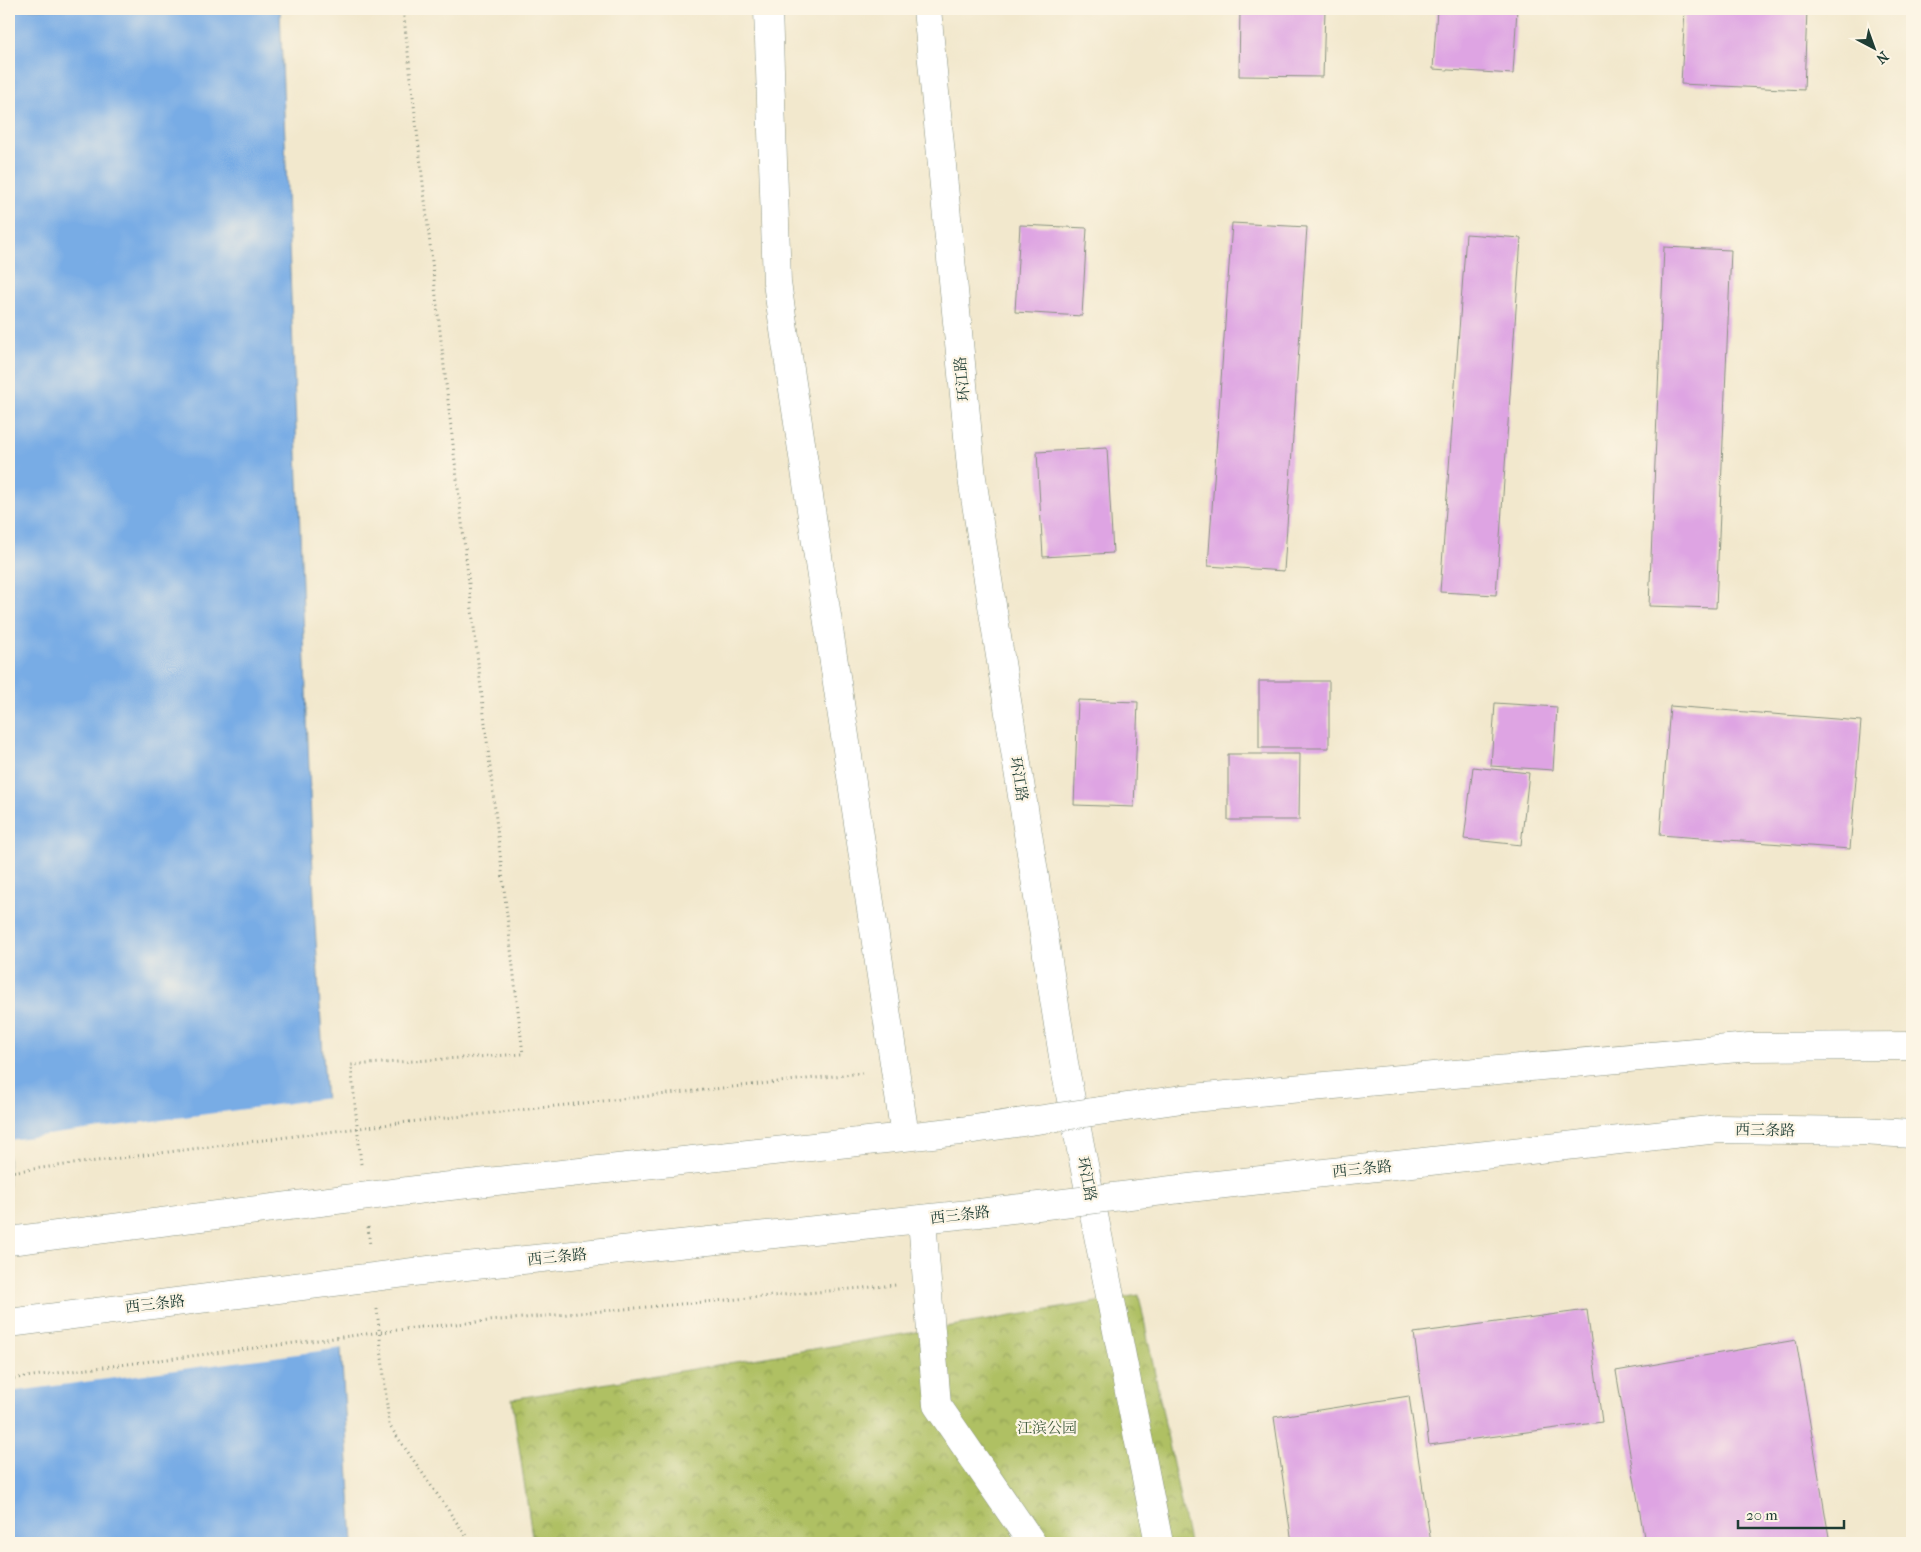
<svg xmlns="http://www.w3.org/2000/svg" width="1921" height="1552" font-family="'IM FELL French Canon','Noto Serif SC',serif">
<style>
.park{fill:url(#park-crowns);stroke:#677e4c}
.water{fill:#78ace5;stroke:#4c748c}
.pier{fill:#f2e8cd}
.building{fill:#dea4e3}
.lines{fill:none;stroke-linecap:round;stroke-linejoin:round}
.pedestrian-casing{stroke:#889280;stroke-width:29}
.minor-casing{stroke:#889280;stroke-width:29}
.secondary-casing{stroke:#889280;stroke-width:29}
.primary-casing{stroke:#889280;stroke-width:29}
.path{stroke:#889280;stroke-width:3;stroke-dasharray:1 4;stroke-linecap:butt}
.pedestrian{stroke:#fff;stroke-width:28}
.minor{stroke:#fff;stroke-width:28}
.secondary{stroke:#fff;stroke-width:28}
.primary{stroke:#fff;stroke-width:28}
.secondary-bridge-casing{stroke:#889280;stroke-width:29;stroke-linecap:butt}
.primary-bridge-casing{stroke:#889280;stroke-width:29;stroke-linecap:butt}
.path-bridge{stroke:#889280;stroke-width:3;stroke-dasharray:1 4;stroke-linecap:butt}
.secondary-bridge{stroke:#fff;stroke-width:28}
.primary-bridge{stroke:#fff;stroke-width:28}
.labels{text-anchor:middle;stroke-width:4.5;stroke-linejoin:round;paint-order:stroke}
.street-label{font-size:15px;fill:#1f3d34;stroke:#fcf5e5}
.park-label{font-size:15px;fill:#435e40;stroke:#fcf5e5}
</style>
<defs>
<pattern id="park-crowns" width="20" height="18" patternUnits="userSpaceOnUse" patternTransform="scale(1.25)"><rect width="20" height="18" fill="#afc063"/><path d="M2 6a3 3 0 1 1 6 0M12 15a3 3 0 1 1 6 0" fill="none" stroke="#8e9d52"/></pattern>
</defs>
<rect width="100%" height="100%" fill="#fcf5e5"/>
<filter id="ink" filterUnits="userSpaceOnUse"><feTurbulence type="fractalNoise" baseFrequency=".02" numOctaves="2"/><feDisplacementMap in="SourceGraphic" scale="10" xChannelSelector="R" yChannelSelector="G"/><feConvolveMatrix kernelMatrix="1 2 1 2 8 2 1 2 1" color-interpolation-filters="sRGB"/></filter>
<filter id="wash" filterUnits="userSpaceOnUse"><feTurbulence type="fractalNoise" baseFrequency=".0096" numOctaves="4" result="noise"/><feDisplacementMap in="SourceGraphic" scale="20" xChannelSelector="R" yChannelSelector="G"/><feGaussianBlur stdDeviation="1.12" result="paint"/><feColorMatrix in="noise" values="0 0 0 0 0 0 0 0 0 0 0 0 0 0 0 0 0 1.4 0 .05"/><feComposite in="paint" operator="in"/></filter>
<g filter="url(#wash)">
<rect width="100%" height="100%" fill="#f2e8cd"/>
<path class="park" d="M 1139,1295 L 1189,1543 L 533,1543 L 512,1399 Z"/>
<path class="water" d="M 9,9 L 280,9 L 315,925 L 353,1543 L 9,1543 Z"/>
<path class="pier" d="M 328,1098 L 343,1348 L 9,1392 L 9,1140 Z"/>
<g id="blocks">
<path class="building" d="M 1240,9 L 1325,9 L 1323,77 L 1239,76 Z
M 1437,9 L 1517,9 L 1513,74 L 1433,69 Z
M 1685,9 L 1807,9 L 1804,90 L 1681,84 Z
M 1232,223 L 1307,227 L 1284,571 L 1208,566 Z
M 1020,225 L 1087,228 L 1082,316 L 1015,312 Z
M 1466,234 L 1521,238 L 1496,595 L 1440,592 Z
M 1664,247 L 1731,250 L 1716,608 L 1649,606 Z
M 1107,448 L 1113,553 L 1043,557 L 1037,452 Z
M 1259,681 L 1329,681 L 1329,748 L 1259,748 Z
M 1078,700 L 1138,702 L 1134,807 L 1074,805 Z
M 1495,703 L 1557,707 L 1553,770 L 1491,766 Z
M 1670,706 L 1861,721 L 1850,849 L 1660,835 Z
M 1228,754 L 1300,754 L 1299,820 L 1228,820 Z
M 1473,767 L 1529,773 L 1521,845 L 1464,839 Z
M 1587,1310 L 1602,1422 L 1429,1445 L 1414,1333 Z
M 1796,1340 L 1830,1543 L 1645,1543 L 1616,1371 Z
M 1409,1396 L 1431,1543 L 1292,1543 L 1274,1417 Z"/>
</g>
</g>
<g filter="url(#ink)">
<use href="#blocks" fill-opacity="0" stroke="#889280" stroke-width="1"/>
<g class="lines">
<defs>
<path id="pedestrian" d="M 922,1220 L 937,1405 L 1032,1543"/>
<path id="minor" d="M 768,9 L 777,283 L 905,1136
M 927,9 L 972,478 L 1065,1069 L 1159,1543"/>
<path id="secondary" d="M 432,1188 L 960,1131
M 437,1269 L 979,1213"/>
<path id="primary" d="M 1182,1099 L 1749,1047 L 1912,1046
M 1180,1189 L 1718,1129 L 1862,1131 L 1912,1134"/>
</defs>
<use href="#pedestrian" class="pedestrian-casing"/>
<use href="#minor" class="minor-casing"/>
<use href="#secondary" class="secondary-casing"/>
<use href="#primary" class="primary-casing"/>
<path class="path" d="M 399,1123 L 862,1073
M 361,1164 L 351,1065 L 523,1054 L 403,9
M 368,1227 L 370,1246
M 377,1309 L 389,1425 L 471,1543
M 421,1327 L 896,1285"/>
<use href="#pedestrian" class="pedestrian"/>
<use href="#minor" class="minor"/>
<use href="#secondary" class="secondary"/>
<use href="#primary" class="primary"/>
<defs>
<path id="secondary-bridge" d="M 960,1131 L 1182,1099
M 979,1213 L 1180,1189"/>
<path id="primary-bridge" d="M 9,1241 L 432,1188
M 9,1323 L 437,1269"/>
</defs>
<use href="#secondary-bridge" class="secondary-bridge-casing"/>
<use href="#primary-bridge" class="primary-bridge-casing"/>
<path class="path-bridge" d="M 9,1172 L 399,1123
M 9,1379 L 421,1327"/>
<use href="#secondary-bridge" class="secondary-bridge"/>
<use href="#primary-bridge" class="primary-bridge"/>
</g>
</g>
<g class="labels">
<g class="street-label">
<text transform="translate(962 379) rotate(-95)" y="5">环江路</text>
<text transform="translate(1019 779) rotate(81)" y="5">环江路</text>
<text transform="translate(1765 1130) rotate(1)" y="5">西三条路</text>
<text transform="translate(1362 1169) rotate(-6)" y="5">西三条路</text>
<text transform="translate(1087 1179) rotate(79)" y="5">环江路</text>
<text transform="translate(960 1215) rotate(-7)" y="5">西三条路</text>
<text transform="translate(557 1257) rotate(-6)" y="5">西三条路</text>
<text transform="translate(155 1304) rotate(-7)" y="5">西三条路</text>
</g>
<g class="park-label">
<text x="1047" y="1433">江滨公园</text>
</g>
</g>
<rect width="1921" height="1552" fill="none" stroke="#fcf5e5" stroke-width="30"/>
<g transform="translate(1874 48) rotate(139)" stroke="#fcf5e5" stroke-width="4" paint-order="stroke">
<path d="M0-4L9 19L0 12L-9 19Z" fill="#1f3d34"/>
<text y="-8" font-size="14" font-weight="bold" text-anchor="middle" fill="#1f3d34">N</text>
</g>
<path d="M1738 1520v8h106v-8" fill="none" stroke="#1f3d34" stroke-width="2.5"/>
<text x="1746" y="1520" font-size="15" fill="#1f3d34" stroke="#fcf5e5" stroke-width="4" paint-order="stroke">20 m</text>
</svg>
